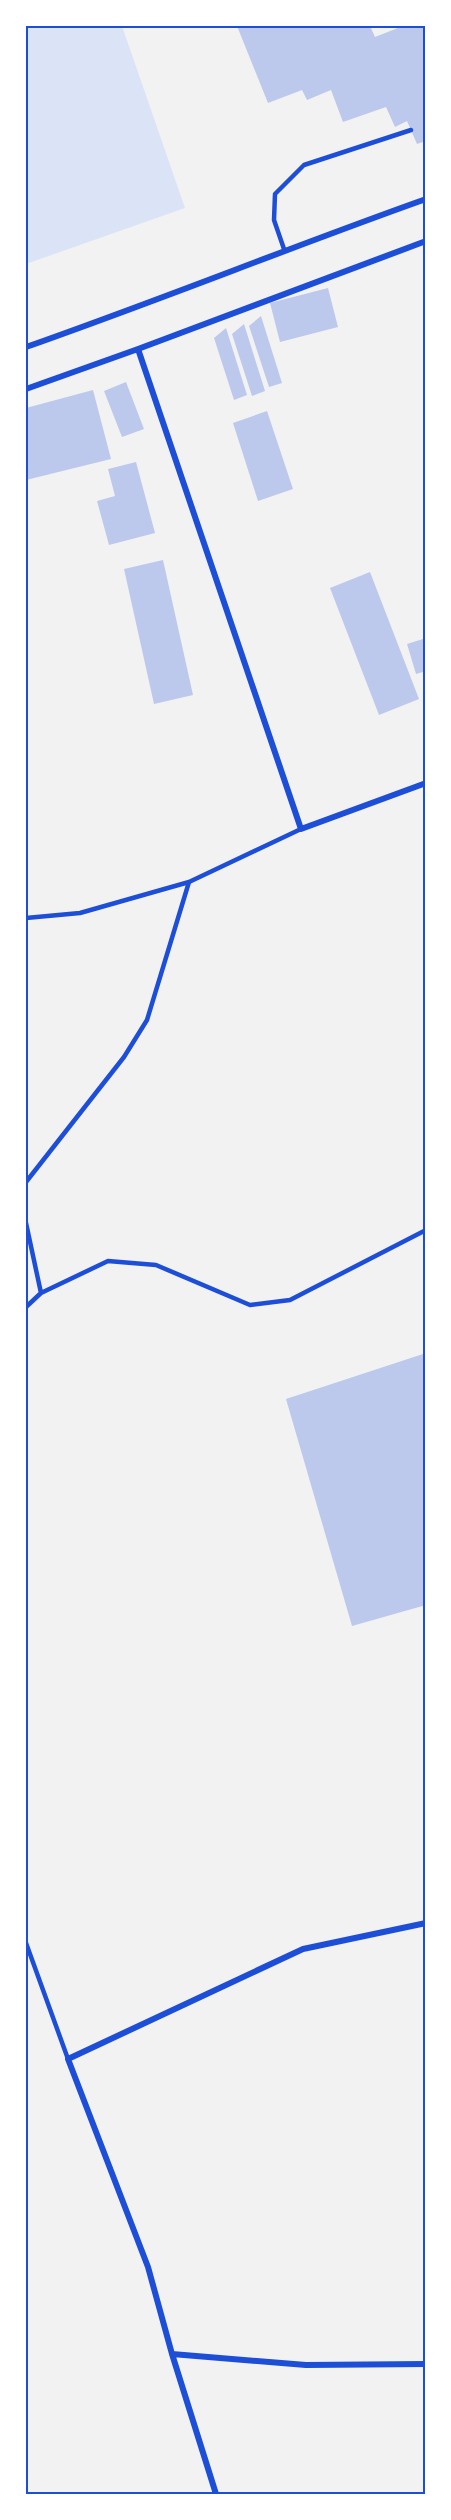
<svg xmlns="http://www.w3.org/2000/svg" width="451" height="2520" font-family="'Roboto Condensed',sans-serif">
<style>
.green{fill:#dbe4f7}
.building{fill:#bdc9ec}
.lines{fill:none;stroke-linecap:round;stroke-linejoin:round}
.service{stroke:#1d4ed8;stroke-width:4.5}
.minor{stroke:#1d4ed8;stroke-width:6}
.neatline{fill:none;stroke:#1d4ed8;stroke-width:2}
</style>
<rect width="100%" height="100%" fill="#f2f2f2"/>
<path class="green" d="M 26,26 L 122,26 L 185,208 L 26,264 Z"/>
<path class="building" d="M 237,26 L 370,26 L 375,37 L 403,26 L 426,26 L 426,141 L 417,144 L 407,121 L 395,127 L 386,107 L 343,122 L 331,90 L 307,100 L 302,90 L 268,103 Z
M 328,288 L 338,327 L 280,342 L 270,303 Z
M 261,316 L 282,383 L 269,387 L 249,326 Z
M 244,324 L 265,391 L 252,396 L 232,334 Z
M 226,328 L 247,395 L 234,400 L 214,338 Z
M 126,382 L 144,429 L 122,437 L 104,391 Z
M 93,390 L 111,459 L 26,480 L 26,408 Z
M 267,411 L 293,489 L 258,501 L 233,423 Z
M 136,462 L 155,533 L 109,545 L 97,501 L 115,496 L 108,469 Z
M 163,560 L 193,695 L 154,704 L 124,569 Z
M 370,572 L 419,699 L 379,715 L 330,588 Z
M 426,638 L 426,671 L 416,674 L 407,644 Z
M 426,1353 L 426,1605 L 352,1626 L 286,1399 Z"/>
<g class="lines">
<path class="service" d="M 284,249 L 274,220 L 275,194 L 304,165 L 411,130
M 26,918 L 80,913 L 189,882 L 301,829
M 26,1182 L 124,1057 L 147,1020 L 189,882
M 26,1223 L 41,1293
M 26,1307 L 41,1293 L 108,1261 L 156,1265 L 250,1305 L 290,1300 L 426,1230
M 26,1943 L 68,2059"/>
<path class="minor" d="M 26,347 C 160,300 291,247 426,199
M 138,349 L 301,829 L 426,783
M 26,389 L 138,349 L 426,241
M 426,1923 L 303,1949 L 68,2059 L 148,2267 L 172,2354 L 306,2365 L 426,2364
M 172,2354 L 216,2494"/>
</g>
<rect width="451" height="2520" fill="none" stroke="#ffffff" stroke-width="54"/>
<rect x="27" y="27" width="397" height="2466" class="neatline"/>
</svg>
